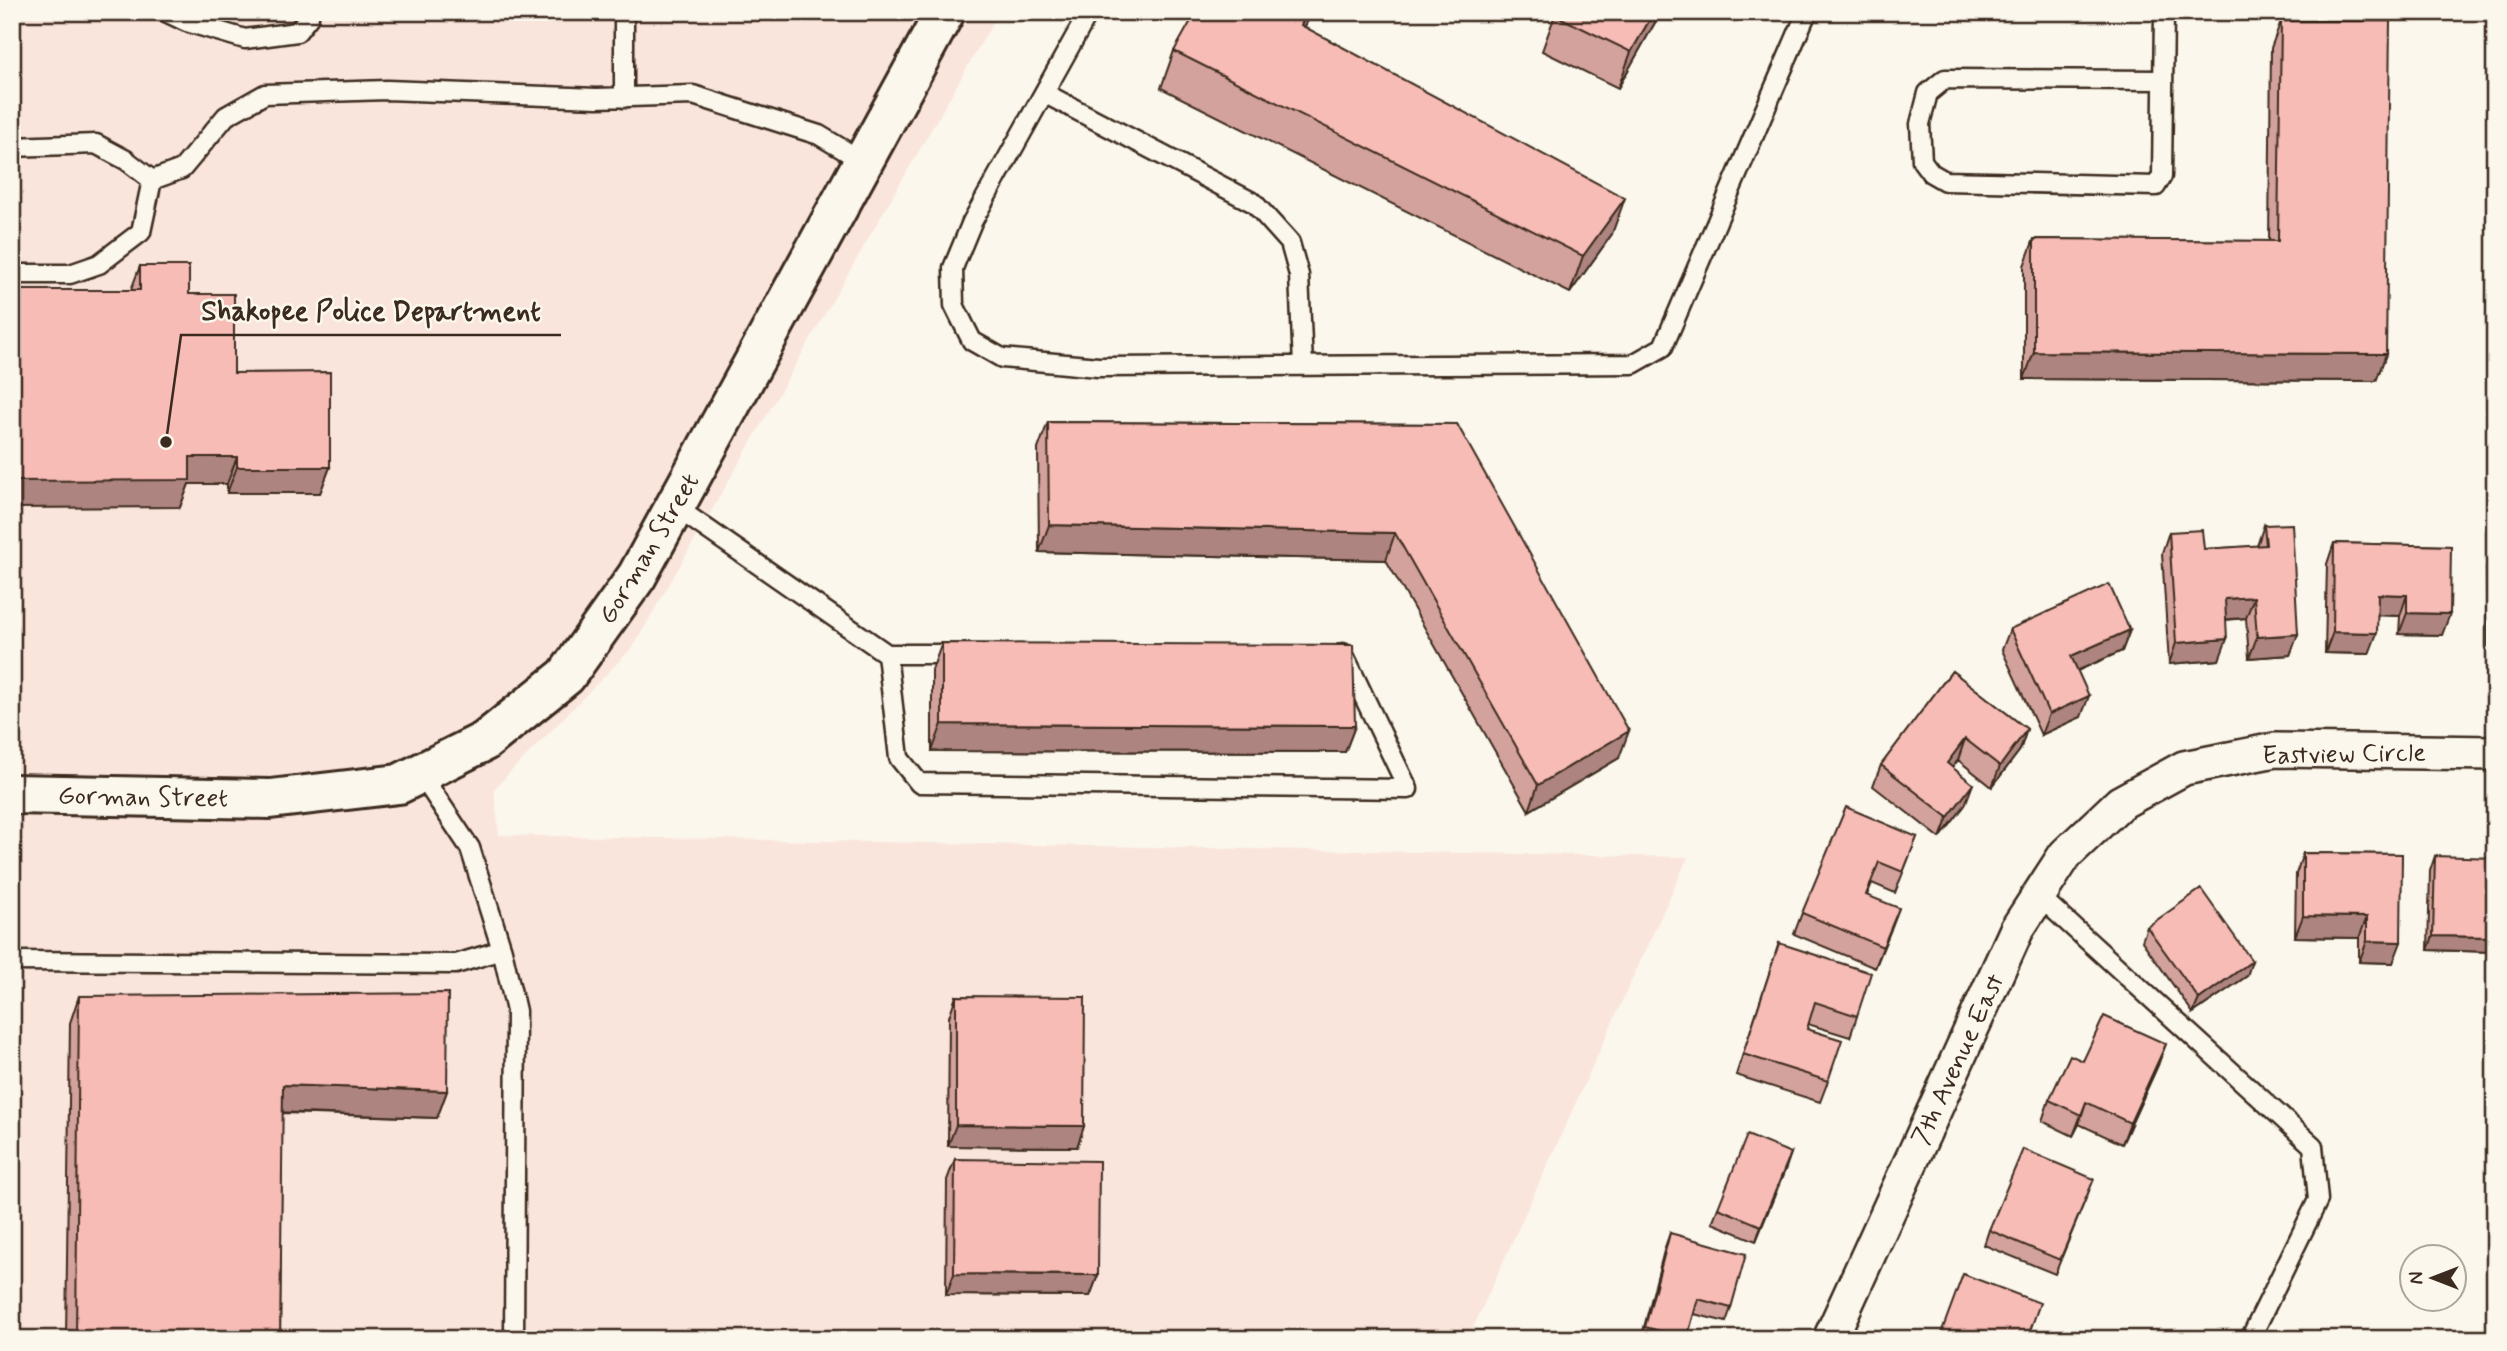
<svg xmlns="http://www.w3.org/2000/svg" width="2507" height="1351" font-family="Mynerve,sans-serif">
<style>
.built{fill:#fae5dc}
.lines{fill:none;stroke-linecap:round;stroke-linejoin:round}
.service-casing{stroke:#3b2a1e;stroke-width:23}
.minor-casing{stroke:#3b2a1e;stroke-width:38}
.tertiary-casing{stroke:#3b2a1e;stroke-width:44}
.service{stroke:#fbf7ec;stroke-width:18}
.minor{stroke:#fbf7ec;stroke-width:33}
.tertiary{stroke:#fbf7ec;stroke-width:38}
.wall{fill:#d4a29d;stroke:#3b2a1e;stroke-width:2}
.shaded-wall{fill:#ad847f;stroke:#3b2a1e;stroke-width:2}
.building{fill:#f7bcb6;stroke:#3b2a1e;stroke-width:2}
.labels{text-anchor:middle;stroke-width:5;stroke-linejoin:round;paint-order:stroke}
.street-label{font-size:26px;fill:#3b2a1e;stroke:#fbf7ec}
.leader{fill:none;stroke:#3b2a1e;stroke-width:2.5}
.callout-dot{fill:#3b2a1e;stroke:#fbf7ec;stroke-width:2.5}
.callout-label{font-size:28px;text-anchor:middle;font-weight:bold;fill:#3b2a1e;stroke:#fbf7ec;stroke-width:5;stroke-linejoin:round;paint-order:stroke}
</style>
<rect width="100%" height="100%" fill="#fbf7ec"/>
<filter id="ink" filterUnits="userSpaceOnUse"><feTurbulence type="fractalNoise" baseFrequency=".0143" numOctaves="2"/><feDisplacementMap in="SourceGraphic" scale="14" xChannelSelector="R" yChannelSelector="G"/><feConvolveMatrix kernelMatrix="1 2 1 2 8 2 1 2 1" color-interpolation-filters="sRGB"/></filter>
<g filter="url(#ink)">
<path class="built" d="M 12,12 L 999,12 L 633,647 L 494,789 L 499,835 L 1688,857 L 1468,1339 L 12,1339 Z"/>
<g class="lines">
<defs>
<path id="service" d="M 166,12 L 187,22 L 245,39 L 297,32 L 309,17 L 309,12
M 624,12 L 624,98
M 1089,12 L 972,222 L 953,268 L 954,305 L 972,341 L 1002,358 L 1098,367 L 1633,364 L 1663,347 L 1807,12
M 2162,80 L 1945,79 L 1928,93 L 1920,124 L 1922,161 L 1931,173 L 1945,181 L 2156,186 L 2162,176 L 2164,12
M 1044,93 L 1254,203 L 1290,243 L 1299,275 L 1303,366
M 12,147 L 96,144 L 126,160 L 152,180 L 182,169 L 226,116 L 265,94 L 387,90 L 597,98 L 693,95 L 819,135 L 864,162
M 12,274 L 70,274 L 99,264 L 141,232 L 152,180
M 674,506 L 887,654 L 899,758 L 919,783 L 1408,789 L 1343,653
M 887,654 L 962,654
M 2039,896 L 2313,1146 L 2318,1200 L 2250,1339
M 502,950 L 516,1011 L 514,1339
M 12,961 L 456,964 L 502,950 L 470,848 L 420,773"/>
<path id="minor" d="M 1830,1339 L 2017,929 L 2065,855 L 2120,803 L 2184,768 L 2275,750 L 2495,753"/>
<path id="tertiary" d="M 12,794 L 270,799 L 399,784 L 485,741 L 566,676 L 637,576 L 945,12"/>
</defs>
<use href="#service" class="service-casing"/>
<use href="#minor" class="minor-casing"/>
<use href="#tertiary" class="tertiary-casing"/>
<use href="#service" class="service"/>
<use href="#minor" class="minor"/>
<use href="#tertiary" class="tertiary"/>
</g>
<path class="wall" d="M 231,12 L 288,12 L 286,17 L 233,19 Z
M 1661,12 L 1618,88 L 1542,51 L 1555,15 Z
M 2281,21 L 2386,354 L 2376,381 L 2024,379 L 2024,266 L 2034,239 L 2269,241 L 2271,48 Z
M 1305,27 L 1612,234 L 1570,293 L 1161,88 L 1174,51 Z
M 140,266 L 189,294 L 234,373 L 330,467 L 320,493 L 227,493 L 227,484 L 189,484 L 180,507 L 131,290 Z
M 1048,422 L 1457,424 L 1619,758 L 1529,811 L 1386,560 L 1039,552 L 1038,449 Z
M 2264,525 L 2298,634 L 2290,655 L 2249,658 L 2246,618 L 2226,620 L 2219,660 L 2169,664 L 2162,553 L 2169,532 L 2204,549 L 2257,546 Z
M 2334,543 L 2451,546 L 2442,635 L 2399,634 L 2400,616 L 2377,615 L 2369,654 L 2325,653 L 2327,564 Z
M 2494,546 L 2495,546 L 2495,646 L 2488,646 L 2486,567 Z
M 2010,629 L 2130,630 L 2122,651 L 2077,671 L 2081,717 L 2041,735 L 2002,650 Z
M 942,643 L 1355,726 L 1345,752 L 932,751 L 932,670 Z
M 1952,671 L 2027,729 L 2020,750 L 1992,787 L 1958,760 L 1952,767 L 1965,805 L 1940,838 L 1873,786 L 1881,765 Z
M 1917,837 L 1895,893 L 1872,883 L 1867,895 L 1891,929 L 1875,968 L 1794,934 L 1802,913 Z
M 2303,853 L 2402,854 L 2393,963 L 2359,962 L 2359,938 L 2295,937 L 2296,874 Z
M 2435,856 L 2494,952 L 2428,950 L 2430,871 Z
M 2147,927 L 2247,976 L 2193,1013 L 2142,941 Z
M 1779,943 L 1857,1016 L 1850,1037 L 1808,1024 L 1807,1029 L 1828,1081 L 1820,1102 L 1736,1075 Z
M 79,996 L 447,1091 L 437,1118 L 282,1113 L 280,1339 L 66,1339 L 70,1023 Z
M 956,996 L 1084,1126 L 1077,1147 L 948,1146 L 949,1017 Z
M 2083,1061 L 2158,1065 L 2122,1144 L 2079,1124 L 2073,1136 L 2042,1121 L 2049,1100 Z
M 1791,1153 L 1756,1241 L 1712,1223 L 1718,1208 Z
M 955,1159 L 1098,1275 L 1090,1296 L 946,1295 L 947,1180 Z
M 2088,1193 L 2055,1274 L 1984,1245 L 1989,1230 Z
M 1670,1233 L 1731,1308 L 1726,1322 L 1694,1314 L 1687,1339 L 1641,1339 L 1665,1247 Z
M 2494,1313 L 2495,1339 L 2488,1339 L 2487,1334 Z"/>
<path class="shaded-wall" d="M 236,12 L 288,12 L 286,17 L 233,19 Z
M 1307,12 L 1312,12 L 1288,62 L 1301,25 Z
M 1654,12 L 1661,12 L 1618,88 L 1631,52 Z
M 1625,198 L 1612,234 L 1570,293 L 1583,256 Z
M 2034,352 L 2386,354 L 2376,381 L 2024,379 Z
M 190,457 L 237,457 L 227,484 L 189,484 L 180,507 L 12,508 L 12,481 Z
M 237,467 L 330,467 L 320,493 L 227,493 Z
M 1049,525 L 1395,533 L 1386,560 L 1039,552 Z
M 2378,594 L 2407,595 L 2400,616 L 2370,615 Z
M 2254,597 L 2246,618 L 2217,620 L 2225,599 Z
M 2407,613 L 2450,614 L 2442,635 L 2399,634 Z
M 2495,628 L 2495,646 L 2488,646 Z
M 2130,630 L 2122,651 L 2063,677 L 2071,656 Z
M 2333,632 L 2377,633 L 2369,654 L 2325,653 Z
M 2298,634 L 2290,655 L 2249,658 L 2257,637 Z
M 2227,639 L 2219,660 L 2169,664 L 2176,643 Z
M 2089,696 L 2081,717 L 2041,735 L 2049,714 Z
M 942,724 L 1355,726 L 1345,752 L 932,751 Z
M 2027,729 L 2020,750 L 1992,787 L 2000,766 Z
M 1629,731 L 1619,758 L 1529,811 L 1538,785 Z
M 1965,739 L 1958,760 L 1940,784 L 1947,763 Z
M 1973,784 L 1965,805 L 1940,838 L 1948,817 Z
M 1899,908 L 1891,929 L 1875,968 L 1883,947 Z
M 2303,916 L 2367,917 L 2359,938 L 2295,937 Z
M 2433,936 L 2495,937 L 2495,949 L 2494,952 L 2428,950 Z
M 2367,941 L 2401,942 L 2393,963 L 2359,962 Z
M 2252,961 L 2247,976 L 2193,1013 L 2199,999 Z
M 2166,1044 L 2158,1065 L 2122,1144 L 2130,1123 Z
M 283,1085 L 447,1091 L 437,1118 L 273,1112 Z
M 2086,1102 L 2079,1124 L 2073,1136 L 2081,1115 Z
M 956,1125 L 1084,1126 L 1077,1147 L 948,1146 Z
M 1791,1153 L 1786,1168 L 1756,1241 L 1761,1226 Z
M 954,1274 L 1098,1275 L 1090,1296 L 946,1295 Z"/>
<path class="building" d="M 1196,12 L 1307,12 L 1301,25 L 1625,198 L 1583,256 L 1174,51 Z
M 1557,12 L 1654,12 L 1631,52 L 1555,15 Z
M 2281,21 L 2390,21 L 2386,354 L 2034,352 L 2034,239 L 2278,241 Z
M 140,266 L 189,266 L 189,294 L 234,294 L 234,373 L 330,372 L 330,467 L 237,467 L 237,457 L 190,457 L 190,480 L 12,481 L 12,290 L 140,290 Z
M 1048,422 L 1457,424 L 1629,731 L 1538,785 L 1395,533 L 1049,525 Z
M 2292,524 L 2298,634 L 2257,637 L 2254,597 L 2225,599 L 2227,639 L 2176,643 L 2169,532 L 2202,530 L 2204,549 L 2266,545 L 2264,525 Z
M 2334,543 L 2451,546 L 2450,614 L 2407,613 L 2407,595 L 2378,594 L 2377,633 L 2333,632 Z
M 2494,546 L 2495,546 L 2495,584 Z
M 2109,584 L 2130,630 L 2071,656 L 2089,696 L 2049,714 L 2010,629 Z
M 942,643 L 1353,645 L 1355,726 L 942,724 Z
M 1952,671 L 2027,729 L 2000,766 L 1965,739 L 1947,763 L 1973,784 L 1948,817 L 1881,765 Z
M 1846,807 L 1917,837 L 1903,872 L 1879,862 L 1866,895 L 1899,908 L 1883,947 L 1802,913 Z
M 2303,853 L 2402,854 L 2401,942 L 2367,941 L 2367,917 L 2303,916 Z
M 2435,856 L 2495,858 L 2495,937 L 2433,936 Z
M 2201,889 L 2252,961 L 2199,999 L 2147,927 Z
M 1779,943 L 1871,973 L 1857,1016 L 1815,1002 L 1807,1029 L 1842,1040 L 1828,1081 L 1743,1054 Z
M 448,993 L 447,1091 L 283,1085 L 280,1339 L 76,1339 L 79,996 Z
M 956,996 L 1085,997 L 1084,1126 L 956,1125 Z
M 2104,1016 L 2166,1044 L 2130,1123 L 2086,1102 L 2081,1115 L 2049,1100 L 2070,1055 L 2083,1061 Z
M 1747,1135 L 1791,1153 L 1761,1226 L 1718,1208 Z
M 2023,1149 L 2094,1179 L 2060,1260 L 1989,1230 Z
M 955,1159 L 1099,1161 L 1098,1275 L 954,1274 Z
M 1670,1233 L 1746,1254 L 1731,1308 L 1698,1299 L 1687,1338 L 1645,1327 Z
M 1963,1274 L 2040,1303 L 2027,1339 L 1939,1339 Z"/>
</g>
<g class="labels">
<g class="street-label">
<text transform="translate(648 548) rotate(-59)" y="9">Gorman Street</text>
<text transform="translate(2344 753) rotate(-1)" y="9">Eastview Circle</text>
<text transform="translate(143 796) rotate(1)" y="9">Gorman Street</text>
<text transform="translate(1957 1059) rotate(-65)" y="9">7th Avenue East</text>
</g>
</g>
<path class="leader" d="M166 442L181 335H561"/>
<circle class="callout-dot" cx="166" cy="442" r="7"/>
<g class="callout-label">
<text x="371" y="320">Shakopee Police Department</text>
</g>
<rect width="2507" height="1351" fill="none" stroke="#fbf7ec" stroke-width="42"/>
<rect x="21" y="21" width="2465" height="1309" fill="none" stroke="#3b2a1e" stroke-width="2.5" filter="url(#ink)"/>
<g transform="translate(2433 1278) rotate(270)"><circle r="33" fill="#fbf7ec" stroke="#aea59a" stroke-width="2"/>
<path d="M0-5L12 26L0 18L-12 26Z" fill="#3b2a1e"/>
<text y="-10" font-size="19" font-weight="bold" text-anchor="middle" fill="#3b2a1e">N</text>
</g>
</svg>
